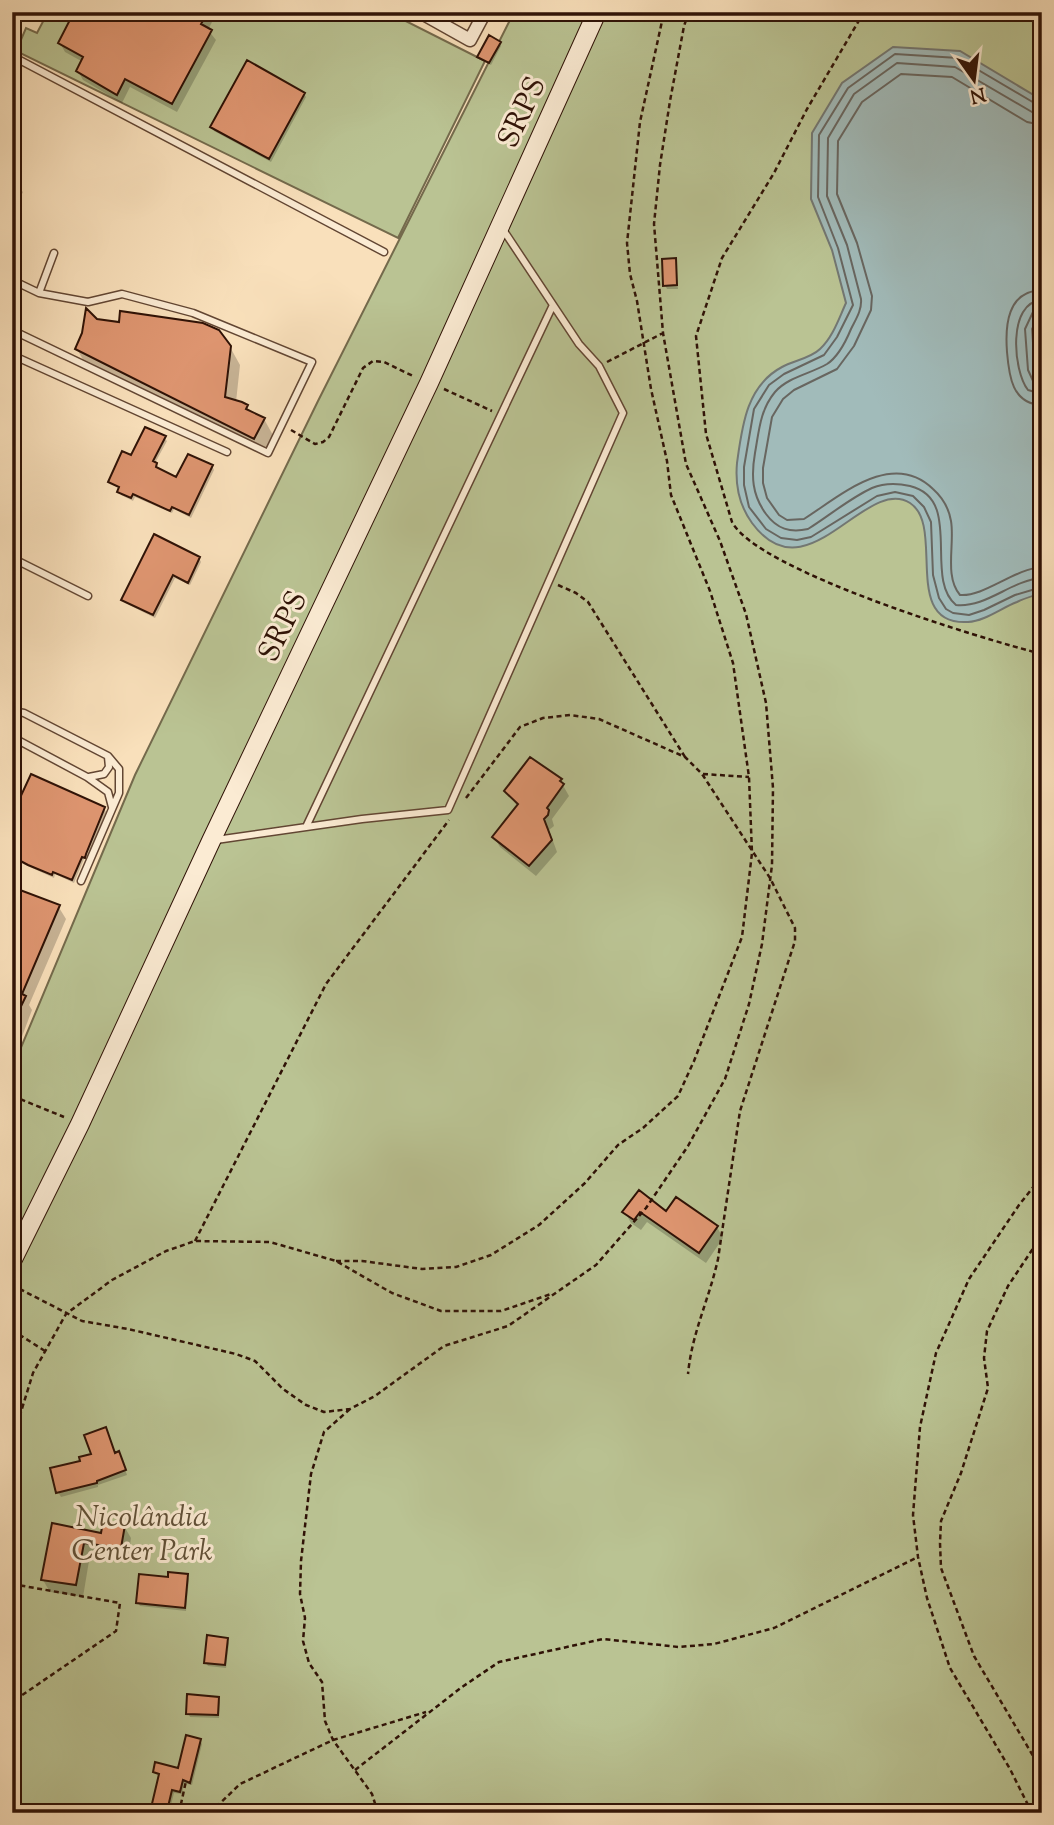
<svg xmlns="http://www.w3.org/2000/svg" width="1054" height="1825" font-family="'Sorts Mill Goudy',serif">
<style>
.green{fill:#bac393;stroke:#746a4c;stroke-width:2}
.water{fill:#a1bbba;stroke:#737772;stroke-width:2}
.shadow{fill:#0003}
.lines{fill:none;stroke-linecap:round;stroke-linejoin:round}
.shore{stroke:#686660;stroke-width:2}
.building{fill:#de9570;stroke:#2f1206;stroke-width:2}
.lane-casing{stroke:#624633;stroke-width:9}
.street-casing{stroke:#624633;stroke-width:15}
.secondary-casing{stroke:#2f1206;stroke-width:20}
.path{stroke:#2f1206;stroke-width:2.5;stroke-dasharray:5 3.5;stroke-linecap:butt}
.lane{stroke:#fbebd3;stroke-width:6}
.street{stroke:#fbebd3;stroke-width:12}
.secondary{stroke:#fbebd3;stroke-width:18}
.labels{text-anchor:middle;stroke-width:6;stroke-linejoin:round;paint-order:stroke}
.street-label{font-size:30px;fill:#2f1206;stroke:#fbebd3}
.park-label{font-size:30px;font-style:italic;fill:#605037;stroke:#fbebd3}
</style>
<rect width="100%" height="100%" fill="#f9e0bb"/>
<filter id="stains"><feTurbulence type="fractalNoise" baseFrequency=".00286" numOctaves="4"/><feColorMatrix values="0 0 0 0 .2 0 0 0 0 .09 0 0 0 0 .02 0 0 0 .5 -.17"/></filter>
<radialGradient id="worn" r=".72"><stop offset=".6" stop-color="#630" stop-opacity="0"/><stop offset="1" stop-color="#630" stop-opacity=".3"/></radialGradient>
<path class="green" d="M 48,12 L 388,12 L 485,61 L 398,238 L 18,52 L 20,42 L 26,28 L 37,33 Z
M 514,12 L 1042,12 L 1042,1813 L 12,1813 L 12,1069 L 135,775 L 318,401 Z"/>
<path class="water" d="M 893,47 L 960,51 L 1042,100 L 1042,311 L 1032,329 L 1035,370 L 1042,385 L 1042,593 C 1033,596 1025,598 1017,602 C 1001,608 985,621 968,622 C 900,626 946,526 910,503 C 865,475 807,598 752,523 C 739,505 735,485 737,463 C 742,427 746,386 782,367 C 793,361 811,358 820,349 C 833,337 839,318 846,303 L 832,250 L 811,199 L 812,133 L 842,83 Z"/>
<path class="shadow" d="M 76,12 L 217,12 L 208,30 L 216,40 L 177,112 L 130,87 L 122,103 L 83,80 L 78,71 L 83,62 L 65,52 L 60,43 Z
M 499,43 L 501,46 L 491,65 L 482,60 L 480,57 Z
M 304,94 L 306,97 L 271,162 L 214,131 L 212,127 Z
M 12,181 L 23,192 L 18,202 L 12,199 Z
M 675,260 L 678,289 L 667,289 L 665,285 Z
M 96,320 L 230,347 L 240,365 L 236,402 L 246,406 L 250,413 L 264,419 L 274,437 L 265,456 L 87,367 L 77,349 Z
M 164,438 L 167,441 L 155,463 L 158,468 L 177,480 L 212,466 L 214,470 L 191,518 L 174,509 L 172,513 L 135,497 L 133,501 L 121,495 L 120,489 L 109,482 L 132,458 Z
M 199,558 L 201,562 L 190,585 L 175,578 L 155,618 L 125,603 L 123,600 Z
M 560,780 L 569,796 L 552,819 L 554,826 L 549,830 L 557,852 L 536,876 L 500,847 L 494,837 L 518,807 L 506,791 Z
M 104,808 L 106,812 L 88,859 L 84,859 L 74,883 L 55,874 L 54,878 L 32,868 L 19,862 L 17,857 L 12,854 L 12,819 Z
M 12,889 L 58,906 L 66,919 L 29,1005 L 32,1010 L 12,1063 Z
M 639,1193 L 667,1213 L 717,1227 L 723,1238 L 706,1263 L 647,1222 L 641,1230 L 631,1223 L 625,1212 Z
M 93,1455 L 115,1455 L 121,1458 L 127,1475 L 98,1485 L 98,1487 L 61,1497 L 58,1492 L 82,1462 Z
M 53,1525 L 102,1535 L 124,1526 L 131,1538 L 128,1560 L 90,1555 L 83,1597 L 50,1592 L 43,1580 Z
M 187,1576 L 189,1579 L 186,1611 L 140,1606 L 138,1603 L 169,1579 Z
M 227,1639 L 229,1643 L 226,1668 L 208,1666 L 206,1663 Z
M 218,1698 L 220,1702 L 219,1718 L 190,1717 L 188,1713 Z
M 200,1740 L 202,1744 L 192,1785 L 184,1783 L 182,1794 L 174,1793 L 169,1813 L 155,1811 L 153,1807 L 161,1777 L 154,1772 L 179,1770 Z"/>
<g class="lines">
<path class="shore" d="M 1042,105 L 1036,104 L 958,58 L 895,54 L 848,88 L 819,135 L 818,197 L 838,248 L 853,305 L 837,337 L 824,355 L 784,374 L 769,385 L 754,409 L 744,467 L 744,485 L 749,507 L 766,529 L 781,538 L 797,540 L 811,537 L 877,496 L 895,492 L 913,496 L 924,507 L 931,522 L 933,575 L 939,598 L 946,609 L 953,613 L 969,615 L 984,610 L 1015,595 L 1042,587
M 1042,114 L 1032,112 L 955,67 L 897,63 L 854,94 L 828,138 L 827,196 L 847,245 L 861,299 C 862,310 856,319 851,329 C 846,341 838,357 827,364 C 810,374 788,377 775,392 C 760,410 759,431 755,453 C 751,476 752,495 766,514 C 777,529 790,533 808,529 C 829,516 850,498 872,488 C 884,483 897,483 910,486 C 964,499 923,578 956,605 C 987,608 1011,580 1042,578
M 1042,125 L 1027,122 L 952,77 L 901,74 L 862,102 L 838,141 L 837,194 L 857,243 L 872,296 L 871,310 L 854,346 L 837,369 L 794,390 L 783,399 L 772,417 L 763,468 L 763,483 L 767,498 L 779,515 L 787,520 L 804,519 C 840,496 892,449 933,489 C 942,497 949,509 951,521 C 955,544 944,576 960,595 C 984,597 1014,569 1042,567
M 1042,290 C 1007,291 1005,326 1007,352 C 1009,376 1012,404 1042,405
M 1042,300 C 1007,302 1013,371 1028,390 L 1042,394
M 1042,309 L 1033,312 L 1025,329 L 1028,370 L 1034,383 L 1042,385"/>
</g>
<path class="building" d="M 74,12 L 208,12 L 201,24 L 212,30 L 172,104 L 125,79 L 117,95 L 76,71 L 83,57 L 58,43 Z
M 489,35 L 501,42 L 489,63 L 477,57 Z
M 247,60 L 305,93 L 269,159 L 210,127 Z
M 676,258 L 677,285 L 663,286 L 662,259 Z
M 86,308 L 97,319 L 119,322 L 120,311 L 203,323 L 219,330 L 231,346 L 225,397 L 242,402 L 248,405 L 246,409 L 265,418 L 254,439 L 75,349 L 82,333 Z
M 145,427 L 166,436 L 153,461 L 157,463 L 156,467 L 176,477 L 188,454 L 213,465 L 189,515 L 172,507 L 170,511 L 133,494 L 131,498 L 117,492 L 119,487 L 108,482 L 122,451 L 131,455 Z
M 154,534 L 200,557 L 188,583 L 173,575 L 153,615 L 121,600 Z
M 530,757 L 562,779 L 560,781 L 564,784 L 547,808 L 549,810 L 548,815 L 544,819 L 552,840 L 529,866 L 492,837 L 518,804 L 504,791 Z
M 31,774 L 105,807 L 86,854 L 85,858 L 82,857 L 72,880 L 53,872 L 52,875 L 28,865 L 15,858 L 16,855 L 12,853 L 12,815 Z
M 12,887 L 60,905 L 22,994 L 26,996 L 12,1025 Z
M 639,1190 L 666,1211 L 676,1197 L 718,1226 L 699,1253 L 640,1212 L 634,1220 L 622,1212 Z
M 106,1427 L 115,1453 L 119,1451 L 126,1470 L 97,1481 L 97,1483 L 56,1493 L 50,1468 L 80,1461 L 79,1457 L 91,1454 L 84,1435 Z
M 103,1522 L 125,1525 L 121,1548 L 84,1543 L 76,1585 L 41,1580 L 52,1523 L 101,1533 Z
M 168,1572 L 188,1574 L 185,1608 L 136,1603 L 139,1574 L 168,1577 Z
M 207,1635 L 228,1638 L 225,1665 L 204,1663 Z
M 187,1694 L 219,1697 L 218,1715 L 186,1714 Z
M 186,1735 L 201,1739 L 190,1783 L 183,1780 L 180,1792 L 172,1790 L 167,1811 L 151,1808 L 159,1774 L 153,1772 L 155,1762 L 178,1768 Z"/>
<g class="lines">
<defs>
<path id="lane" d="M 12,56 L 384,252
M 12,280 L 39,293 L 88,302 L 122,294 L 193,313 L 312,362 L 268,453 L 12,330
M 39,293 L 54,253
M 12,355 L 227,452
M 12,558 L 88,596
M 12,711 L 24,713 L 108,756 L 119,769 L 119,793 L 81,881
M 12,737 L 87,777 L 108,792 L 112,807
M 89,777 L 104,774 L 109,767 L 108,757
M 306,827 L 553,305
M 216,840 L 362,819 L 448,810 L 623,413 L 599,366 L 579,344 L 502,228"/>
<path id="street" d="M 420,12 L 470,40 L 485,12"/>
<path id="secondary" d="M 12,1261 L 80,1124 L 211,841 L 429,383 L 597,12"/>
</defs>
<use href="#lane" class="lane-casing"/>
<use href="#street" class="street-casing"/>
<use href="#secondary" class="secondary-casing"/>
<path class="path" d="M 864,12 L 807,109 L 774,173 L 722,258 L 696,336 L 706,434 L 732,522 C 758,571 982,639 1042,654
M 607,362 L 663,333
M 444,389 L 492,411
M 291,430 L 315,444 L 323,442 L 329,437 L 363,368 L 373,361 L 384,362 L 415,377
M 558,585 L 576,593 L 588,602 L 685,757
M 703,774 L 749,777
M 466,798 L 520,727 L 543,718 L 570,715 L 599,719 L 685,757 L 702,774 L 770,878 L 795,928 L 795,941 L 740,1111 L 718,1259 C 709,1300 692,1332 688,1374
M 12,1099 L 20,1099 L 64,1117
M 1042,1235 L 1008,1286 L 987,1331 L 984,1358 L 988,1388 L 961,1473 L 941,1521 L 940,1543 L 941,1568 L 974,1656 L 1042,1771
M 195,1241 L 326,984 L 449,820
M 336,1261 L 362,1261 L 422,1269 L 456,1267 L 491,1255 L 539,1225 L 585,1183 L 618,1145 L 643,1128 L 678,1096 L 694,1061 L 742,937 L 752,853 L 749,777 L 733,663 L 710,591 L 671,495 L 667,461 L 651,389 L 637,301 L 630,274 L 627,243 L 640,122 L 664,12
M 12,1285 L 82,1321 L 128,1329 L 236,1354 L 255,1361 L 283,1389 L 306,1405 L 324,1412 L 350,1409 L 375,1396 L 444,1346 L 508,1326 L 596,1265 L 646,1208 L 688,1146 L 725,1079 L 749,1004 L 762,944 L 772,865 L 773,788 L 766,703 L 746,614 L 720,541 L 686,464 L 663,333 L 654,224 L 660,165 L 670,101 L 684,26 L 689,12
M 12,1330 L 45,1351
M 350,1409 L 324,1432 L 311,1474 L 301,1561 L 300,1594 L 305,1618 L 303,1641 L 309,1663 L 322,1682 L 325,1721 L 333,1740 L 372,1794 L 378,1813
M 12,1441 L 33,1373 L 66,1314 L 112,1280 L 166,1251 L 195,1241 L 270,1242 L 336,1261 L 392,1293 L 441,1311 L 501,1311 L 551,1294
M 12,1584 L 120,1603 L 116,1631 L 12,1702
M 355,1770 L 462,1687 L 499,1662 L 603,1639 L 679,1647 L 714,1644 L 774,1628 L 918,1557
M 179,1813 L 186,1781
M 210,1813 L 240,1784 L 333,1740 L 426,1712
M 1032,1813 L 1010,1769 L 950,1668 L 927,1598 L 918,1557 L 913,1515 L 920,1427 L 936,1353 L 969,1279 L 1019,1205 L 1042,1176"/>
<use href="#lane" class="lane"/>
<use href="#street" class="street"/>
<use href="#secondary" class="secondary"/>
</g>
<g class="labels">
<g class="street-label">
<text transform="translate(521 112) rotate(-65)" y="10">SRPS</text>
<text transform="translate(282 626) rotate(-64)" y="10">SRPS</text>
</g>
<g class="park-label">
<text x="142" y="1526">Nicolândia<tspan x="142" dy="34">Center Park</tspan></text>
</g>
</g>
<rect width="1054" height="1825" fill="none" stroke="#f9e0bb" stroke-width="42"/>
<rect x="14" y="14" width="1026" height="1797" fill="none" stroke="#2f1206" stroke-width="3.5"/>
<rect x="21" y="21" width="1012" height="1783" fill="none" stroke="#2f1206" stroke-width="2"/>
<g transform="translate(974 80) rotate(166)" stroke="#fbebd3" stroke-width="5" paint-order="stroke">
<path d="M0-5L12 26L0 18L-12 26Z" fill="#2f1206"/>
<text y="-10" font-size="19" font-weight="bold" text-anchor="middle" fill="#2f1206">N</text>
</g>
<rect width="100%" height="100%" filter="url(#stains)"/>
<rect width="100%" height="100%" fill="url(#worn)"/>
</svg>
